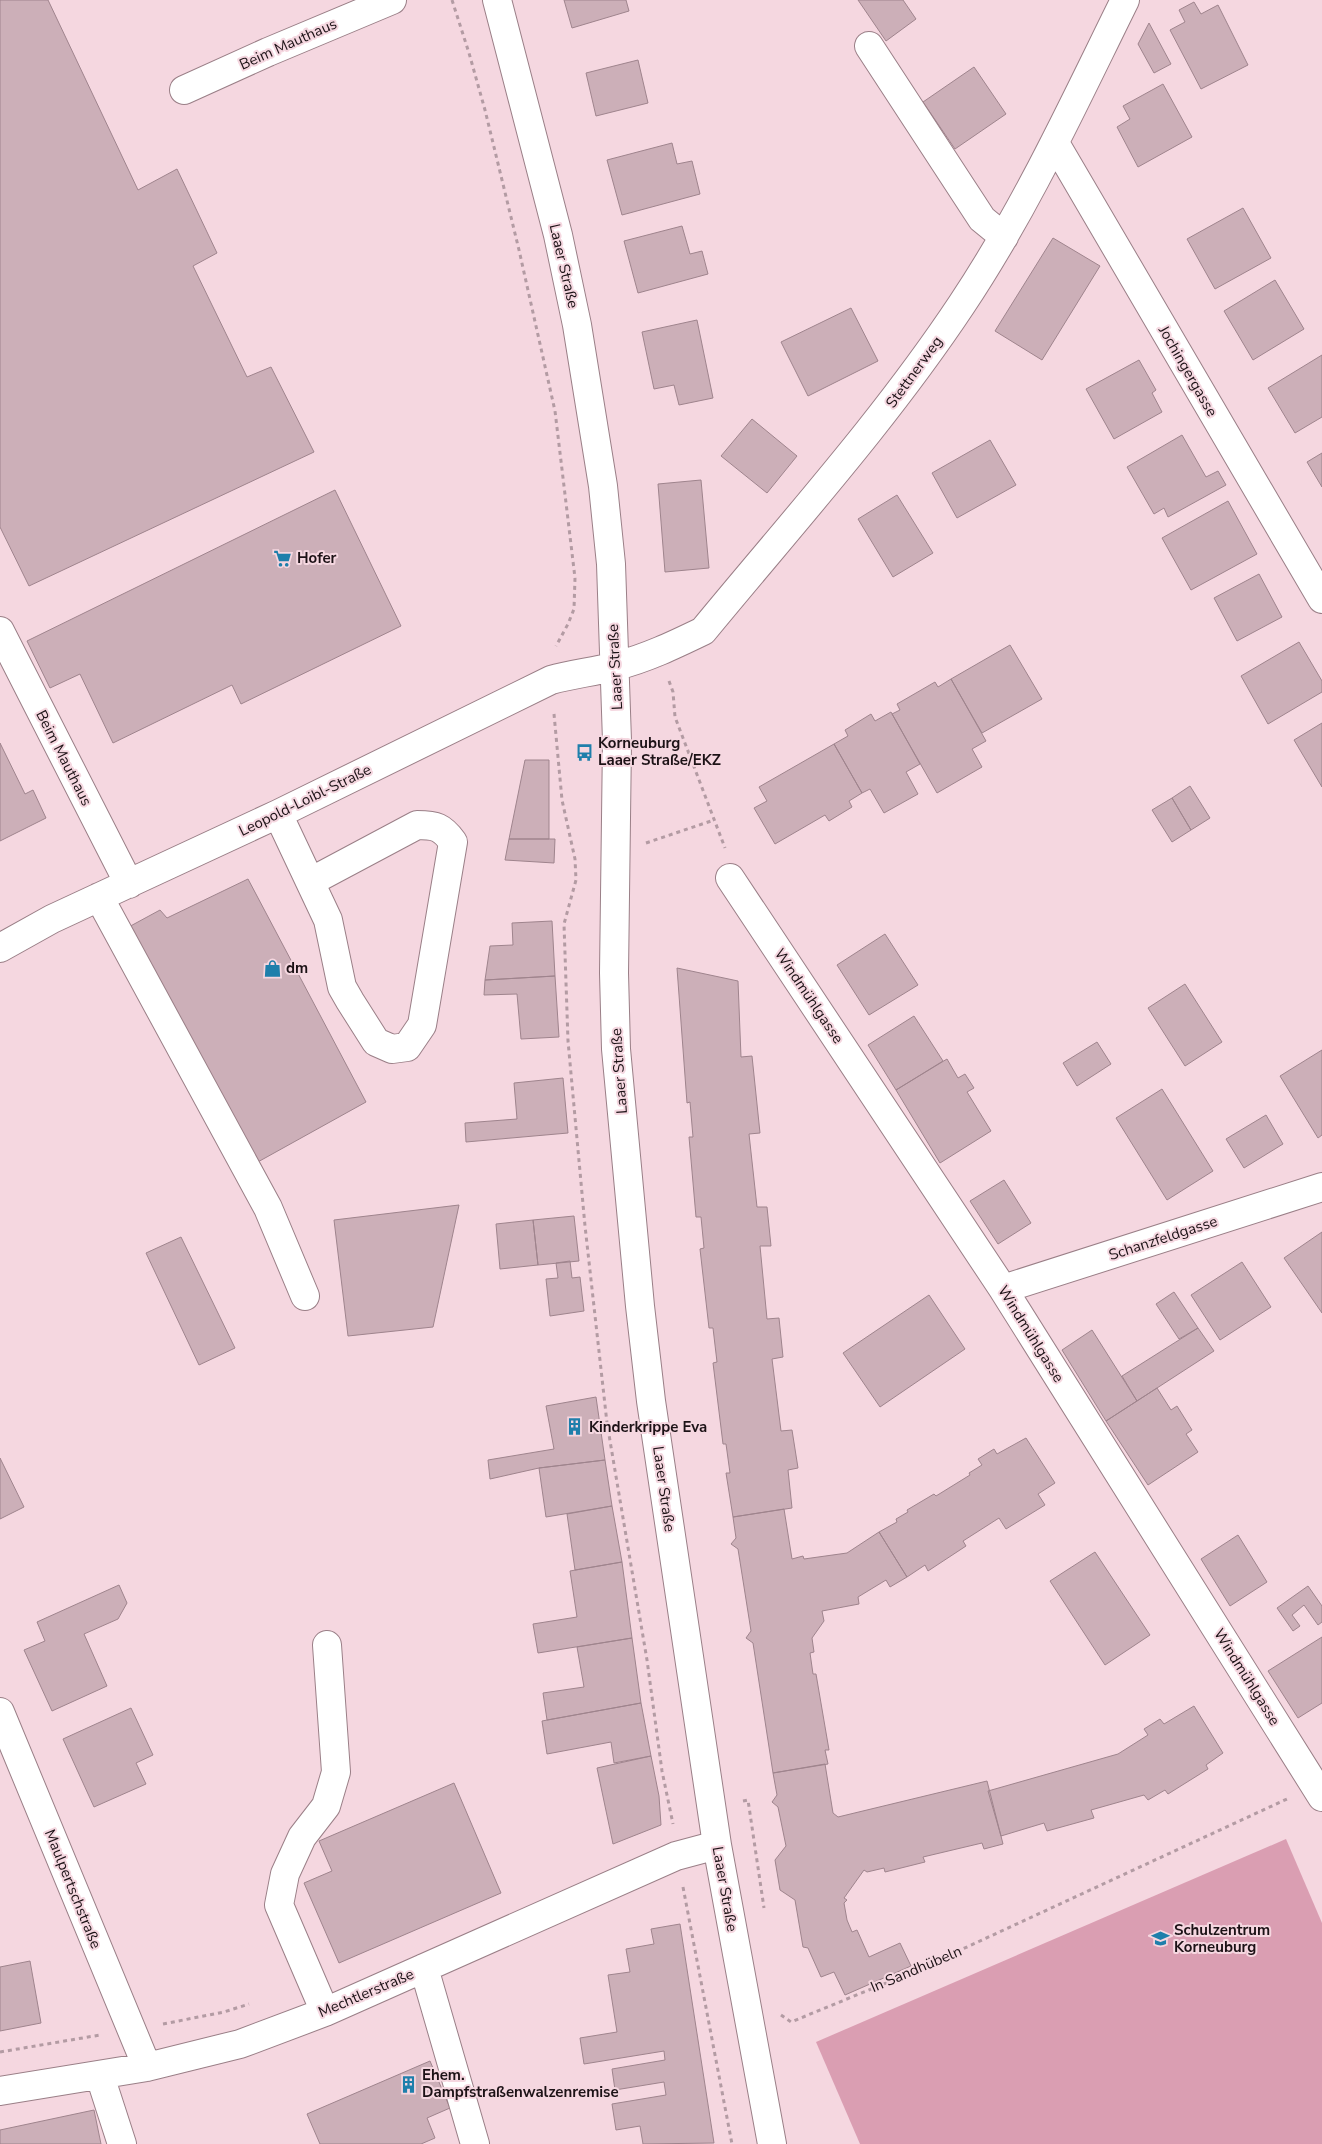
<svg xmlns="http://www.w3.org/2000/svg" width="1322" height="2144" font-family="'Nunito Sans',sans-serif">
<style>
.green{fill:#da9eb2}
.building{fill:#ccafb8;stroke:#9f848d}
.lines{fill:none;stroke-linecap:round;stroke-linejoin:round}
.minor-casing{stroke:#9a7f87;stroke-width:30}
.path{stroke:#b39ba3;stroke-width:3;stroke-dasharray:4 4;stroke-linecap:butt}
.minor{stroke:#fff;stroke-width:28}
.labels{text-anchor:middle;stroke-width:4;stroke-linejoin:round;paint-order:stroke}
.street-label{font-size:15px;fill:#1c1216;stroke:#f5d7e0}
.poi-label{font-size:15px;font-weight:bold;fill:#1c1216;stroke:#f5d7e0;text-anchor:start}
</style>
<rect width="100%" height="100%" fill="#f5d7e0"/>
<path class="green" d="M 1286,1839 L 1322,1923 L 1322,2144 L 860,2144 L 816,2042 Z"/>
<path class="building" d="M 0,0 L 48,0 L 138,190 L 177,169 L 217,253 L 193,266 L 247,377 L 271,367 L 314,452 L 29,586 L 0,527 Z
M 564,0 L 626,0 L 629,11 L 572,28 Z
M 858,0 L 903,0 L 916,19 L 886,41 Z
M 1194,2 L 1201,14 L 1218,5 L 1248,65 L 1201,89 L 1170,30 L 1185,22 L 1179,10 Z
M 1149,23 L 1171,64 L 1154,73 L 1138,44 Z
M 638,60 L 648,103 L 596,116 L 586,73 Z
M 974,67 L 1006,114 L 955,149 L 923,102 Z
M 1163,84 L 1192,137 L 1138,167 L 1117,127 L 1130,119 L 1123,106 Z
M 672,143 L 677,164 L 692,161 L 700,194 L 622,215 L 607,160 Z
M 1243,208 L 1271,258 L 1215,289 L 1187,239 Z
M 682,226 L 690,254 L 702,251 L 708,274 L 638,293 L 624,241 Z
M 1053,238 L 1100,266 L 1042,360 L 995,331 Z
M 1275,280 L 1304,329 L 1253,360 L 1224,311 Z
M 851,308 L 878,361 L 808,396 L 781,342 Z
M 697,320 L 713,398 L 679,405 L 674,385 L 654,389 L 642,332 Z
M 1322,355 L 1322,417 L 1295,433 L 1268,388 Z
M 1139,360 L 1156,390 L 1152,393 L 1162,412 L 1114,439 L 1086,389 Z
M 752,419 L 797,456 L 767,493 L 721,456 Z
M 1182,435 L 1206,477 L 1218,471 L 1226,485 L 1168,517 L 1164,508 L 1154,514 L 1127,467 Z
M 990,440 L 1016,485 L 957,518 L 932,473 Z
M 1322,453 L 1322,487 L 1307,462 Z
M 701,480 L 709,568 L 665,572 L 658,484 Z
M 335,490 L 401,626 L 241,704 L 232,685 L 113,743 L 80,674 L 50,688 L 27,641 Z
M 897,495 L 933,553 L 893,577 L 858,519 Z
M 1228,501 L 1257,554 L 1191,590 L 1162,538 Z
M 1259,574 L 1282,617 L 1237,641 L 1214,598 Z
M 1299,642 L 1322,681 L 1322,692 L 1268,724 L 1241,676 Z
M 1010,645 L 1042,699 L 982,733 L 951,679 Z
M 951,679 L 986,741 L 972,749 L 982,767 L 937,793 L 892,714 L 900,710 L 897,704 L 935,682 L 938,687 Z
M 891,712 L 920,764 L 906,772 L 918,794 L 884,813 L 870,789 L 862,793 L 834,744 L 848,736 L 845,730 L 871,714 L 875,721 Z
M 1322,723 L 1322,787 L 1294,740 Z
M 0,743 L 25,794 L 33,790 L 46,818 L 0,841 Z
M 834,744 L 862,793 L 849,801 L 852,807 L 829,821 L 825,815 L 775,844 L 754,808 L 767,801 L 759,787 Z
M 525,760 L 549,760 L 549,839 L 509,839 Z
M 1190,786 L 1210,818 L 1191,830 L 1172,798 Z
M 1172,798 L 1191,830 L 1172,842 L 1152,810 Z
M 509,839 L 555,839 L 554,863 L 505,860 Z
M 248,879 L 366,1102 L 256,1163 L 125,929 L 160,910 L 167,918 Z
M 552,921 L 555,976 L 485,980 L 490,946 L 513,945 L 512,923 Z
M 885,934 L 918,985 L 869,1015 L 837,965 Z
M 677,968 L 738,981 L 741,1057 L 752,1056 L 760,1133 L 749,1134 L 757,1207 L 767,1207 L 771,1246 L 760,1246 L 767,1319 L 779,1318 L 783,1357 L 772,1359 L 781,1431 L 792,1430 L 798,1468 L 788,1470 L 792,1508 L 733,1517 L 726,1473 L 730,1473 L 726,1444 L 723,1444 L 713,1363 L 717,1362 L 713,1328 L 709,1328 L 700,1249 L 704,1248 L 701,1217 L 696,1217 L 689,1137 L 693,1137 L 690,1102 L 687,1103 Z
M 555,976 L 559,1037 L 521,1039 L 517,994 L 484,995 L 485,980 Z
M 1185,984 L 1222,1042 L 1185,1066 L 1148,1008 Z
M 914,1016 L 943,1061 L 896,1090 L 868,1045 Z
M 1097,1042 L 1111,1064 L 1077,1086 L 1063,1063 Z
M 1322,1050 L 1322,1135 L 1318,1138 L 1280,1076 Z
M 947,1059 L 958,1078 L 965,1074 L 974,1088 L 967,1092 L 991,1131 L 940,1163 L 896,1090 Z
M 563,1078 L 568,1133 L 466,1142 L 465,1123 L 517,1119 L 514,1083 Z
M 1162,1089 L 1213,1171 L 1167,1200 L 1116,1118 Z
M 1266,1115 L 1283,1144 L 1244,1168 L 1226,1139 Z
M 1004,1180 L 1031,1223 L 998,1244 L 970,1201 Z
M 459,1205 L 433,1327 L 348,1336 L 334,1220 Z
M 574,1216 L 579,1261 L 538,1265 L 533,1220 Z
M 533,1220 L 538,1265 L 500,1269 L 496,1224 Z
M 1322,1232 L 1322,1313 L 1284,1258 Z
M 181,1237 L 235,1348 L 199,1365 L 146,1253 Z
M 570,1261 L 572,1278 L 580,1277 L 584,1311 L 550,1316 L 546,1279 L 558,1278 L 556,1263 Z
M 1242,1262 L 1271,1307 L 1220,1340 L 1191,1295 Z
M 1174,1292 L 1198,1328 L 1179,1339 L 1156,1304 Z
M 929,1295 L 965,1349 L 880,1407 L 843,1353 Z
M 1198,1328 L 1214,1351 L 1137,1401 L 1122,1376 Z
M 1092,1330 L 1137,1401 L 1106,1421 L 1062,1350 Z
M 1157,1388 L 1171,1410 L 1177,1406 L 1192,1430 L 1186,1434 L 1198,1452 L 1148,1485 L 1106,1421 Z
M 596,1397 L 605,1460 L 539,1468 L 490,1479 L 488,1460 L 554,1449 L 546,1406 Z
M 1026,1438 L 1055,1483 L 1038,1494 L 1045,1505 L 1006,1529 L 999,1518 L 963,1541 L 966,1546 L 928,1571 L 925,1565 L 907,1577 L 879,1532 L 897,1522 L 896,1519 L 908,1512 L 907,1510 L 934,1494 L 936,1496 L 970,1475 L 969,1473 L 982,1465 L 978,1459 L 994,1449 L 997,1454 Z
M 0,1458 L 24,1507 L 0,1519 Z
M 605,1460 L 612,1506 L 546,1517 L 539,1468 Z
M 612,1506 L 622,1562 L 575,1570 L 567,1514 Z
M 784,1509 L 792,1559 L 803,1556 L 804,1559 L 847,1553 L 879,1532 L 907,1577 L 890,1587 L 886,1580 L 858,1597 L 859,1604 L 822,1611 L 824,1621 L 812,1638 L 814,1652 L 810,1653 L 813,1674 L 816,1674 L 829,1750 L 825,1750 L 828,1764 L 773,1773 L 753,1643 L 746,1638 L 751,1631 L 738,1549 L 731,1544 L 736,1538 L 733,1517 Z
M 1238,1535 L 1267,1582 L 1230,1606 L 1201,1559 Z
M 1095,1552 L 1150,1635 L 1105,1665 L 1050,1581 Z
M 622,1562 L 632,1638 L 538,1653 L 533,1624 L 577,1617 L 570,1571 Z
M 119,1585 L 127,1603 L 118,1619 L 84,1634 L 107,1686 L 52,1711 L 24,1650 L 45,1641 L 37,1622 Z
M 1308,1586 L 1322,1606 L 1322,1622 L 1318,1625 L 1304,1605 L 1292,1615 L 1300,1626 L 1293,1631 L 1277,1608 Z
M 1322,1637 L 1322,1703 L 1298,1718 L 1268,1671 Z
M 632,1638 L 641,1703 L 547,1720 L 543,1693 L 584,1687 L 577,1647 Z
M 641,1703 L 651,1756 L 614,1763 L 611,1742 L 547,1754 L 542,1721 Z
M 1194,1706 L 1223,1753 L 1206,1765 L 1208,1769 L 1168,1794 L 1165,1790 L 1148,1800 L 1144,1795 L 1091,1810 L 1094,1818 L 1047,1831 L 1044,1823 L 1001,1836 L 988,1791 L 1118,1754 L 1148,1735 L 1144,1729 L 1160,1719 L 1164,1724 Z
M 131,1708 L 153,1755 L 136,1763 L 146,1784 L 94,1807 L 63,1739 Z
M 651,1756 L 659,1796 L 661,1825 L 613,1844 L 597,1768 Z
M 825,1764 L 833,1813 L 838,1817 L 987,1781 L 1003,1844 L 984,1849 L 982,1843 L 923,1857 L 925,1862 L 885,1872 L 884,1868 L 867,1872 L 864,1870 L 844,1898 L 847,1900 L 844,1903 L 847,1920 L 852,1932 L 857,1930 L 869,1957 L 900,1943 L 911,1966 L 845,1995 L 834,1972 L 821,1977 L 808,1948 L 803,1947 L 795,1900 L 780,1890 L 775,1860 L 786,1846 L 778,1807 L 772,1802 L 777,1795 L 773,1773 Z
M 454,1783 L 501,1893 L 339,1963 L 304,1883 L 332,1871 L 319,1841 Z
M 680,1924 L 714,2143 L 643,2144 L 640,2126 L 616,2130 L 612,2104 L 666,2095 L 664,2082 L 615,2090 L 612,2069 L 665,2060 L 664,2051 L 584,2064 L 580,2038 L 617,2032 L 608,1975 L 630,1972 L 626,1949 L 654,1944 L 651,1929 Z
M 30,1961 L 41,2023 L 0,2031 L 0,1967 Z
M 430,2061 L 450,2108 L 427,2118 L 435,2138 L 421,2144 L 320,2144 L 307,2114 Z
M 94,2110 L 101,2144 L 0,2144 L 0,2130 Z"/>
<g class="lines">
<defs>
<path id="minor" d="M 497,0 L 558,235 L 577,325 L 603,486 L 611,564 L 617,741 L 614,973 L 616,1049 L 640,1306 L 651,1401 L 717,1845 L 772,2144
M 869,46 L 982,219 L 1004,237
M 184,90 L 268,52 L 392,0
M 1055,143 L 1322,599
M 0,631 L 129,884
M 278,814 L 328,920 L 342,987 L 350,1001 L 376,1042 L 392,1049 L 407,1047 L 422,1025 L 453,842 C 442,827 436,825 417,825 L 310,882
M 730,878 L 1003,1289 L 1322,1797
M 99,897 L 268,1208 L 305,1296
M 0,948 L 52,919 L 278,814 L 551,680 C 572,674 594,672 616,666 C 647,658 674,645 703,631 C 791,524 885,420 962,304 C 1026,208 1074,103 1125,0
M 1003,1289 L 1322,1187
M 0,1712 L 147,2067
M 424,1968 L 475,2144
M 325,2012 L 279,1905 L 285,1874 L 302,1837 L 326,1806 L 336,1772 L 327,1645
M 100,2076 L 122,2144
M 0,2091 L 147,2067 L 240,2044 L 325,2012 L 676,1856 L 717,1845"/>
</defs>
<use href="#minor" class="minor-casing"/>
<path class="path" d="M 452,0 L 469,53 L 485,110 L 519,250 L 555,411 L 575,578 L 574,609 L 568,624 L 556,646
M 669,681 L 673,692 L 675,717 L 725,848
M 554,714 L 562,800 L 575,859 L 576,880 L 564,924 L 568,1041 L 585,1226 L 607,1423 L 647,1660 L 662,1771 L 673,1824
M 646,843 L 714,820
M 743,1801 L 748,1800 L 764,1908
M 683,1887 L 732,2144
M 781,2015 L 791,2022 L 915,1971 L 1287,1799
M 163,2024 L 224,2012 L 249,2004
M 0,2052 L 100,2035"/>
<use href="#minor" class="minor"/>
</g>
<defs>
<symbol id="supermarket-bare" viewBox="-9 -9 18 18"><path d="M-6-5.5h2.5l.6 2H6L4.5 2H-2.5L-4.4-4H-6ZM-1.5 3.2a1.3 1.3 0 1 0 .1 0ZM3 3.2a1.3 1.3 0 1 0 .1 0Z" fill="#1e7fab" stroke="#f5d7e0" stroke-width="2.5" paint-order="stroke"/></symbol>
<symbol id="bus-bare" viewBox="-9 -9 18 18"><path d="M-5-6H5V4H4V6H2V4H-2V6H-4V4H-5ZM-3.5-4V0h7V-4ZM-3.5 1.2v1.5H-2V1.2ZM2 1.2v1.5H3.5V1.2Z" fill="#1e7fab" stroke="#f5d7e0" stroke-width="2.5" paint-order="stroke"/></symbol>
<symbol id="shop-bare" viewBox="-9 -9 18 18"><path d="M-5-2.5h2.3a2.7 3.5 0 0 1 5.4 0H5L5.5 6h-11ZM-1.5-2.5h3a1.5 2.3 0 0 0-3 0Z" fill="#1e7fab" stroke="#f5d7e0" stroke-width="2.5" paint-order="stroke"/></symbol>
<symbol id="building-bare" viewBox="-9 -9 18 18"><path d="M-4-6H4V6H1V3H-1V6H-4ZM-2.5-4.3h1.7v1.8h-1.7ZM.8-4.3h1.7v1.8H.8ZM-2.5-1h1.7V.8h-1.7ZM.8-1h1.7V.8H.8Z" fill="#1e7fab" stroke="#f5d7e0" stroke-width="2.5" paint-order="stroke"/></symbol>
<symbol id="school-bare" viewBox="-9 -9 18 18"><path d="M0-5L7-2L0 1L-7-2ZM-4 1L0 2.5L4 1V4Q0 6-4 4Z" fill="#1e7fab" stroke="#f5d7e0" stroke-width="2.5" paint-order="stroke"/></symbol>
</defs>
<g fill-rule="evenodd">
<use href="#supermarket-bare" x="270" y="546" width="25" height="25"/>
<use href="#bus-bare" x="572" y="740" width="25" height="25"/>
<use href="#shop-bare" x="260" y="956" width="25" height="25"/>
<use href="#building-bare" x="562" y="1414" width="25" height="25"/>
<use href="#school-bare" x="1148" y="1926" width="25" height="25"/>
<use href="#building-bare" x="396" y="2072" width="25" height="25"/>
</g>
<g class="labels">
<g class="street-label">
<text transform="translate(288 44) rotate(-24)" y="5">Beim Mauthaus</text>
<text transform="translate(564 266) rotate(77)" y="5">Laaer Straße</text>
<text transform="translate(1188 371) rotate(60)" y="5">Jochingergasse</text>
<text transform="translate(914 372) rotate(-54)" y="5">Stettnerweg</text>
<text transform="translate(615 667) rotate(-93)" y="5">Laaer Straße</text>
<text transform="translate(64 758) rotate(63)" y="5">Beim Mauthaus</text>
<text transform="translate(305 800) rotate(-26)" y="5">Leopold-Loibl-Straße</text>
<text transform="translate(809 996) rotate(56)" y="5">Windmühlgasse</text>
<text transform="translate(619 1071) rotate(-94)" y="5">Laaer Straße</text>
<text transform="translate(1163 1238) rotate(-18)" y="5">Schanzfeldgasse</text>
<text transform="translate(1031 1334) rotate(58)" y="5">Windmühlgasse</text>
<text transform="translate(664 1489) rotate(82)" y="5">Laaer Straße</text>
<text transform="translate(1247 1677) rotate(58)" y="5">Windmühlgasse</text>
<text transform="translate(73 1889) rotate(68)" y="5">Maulpertschstraße</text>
<text transform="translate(725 1889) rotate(80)" y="5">Laaer Straße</text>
<text transform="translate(916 1969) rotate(-23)" y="5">In Sandhübeln</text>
<text transform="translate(366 1993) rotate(-23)" y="5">Mechtlerstraße</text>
</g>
<g class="poi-label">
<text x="297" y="563">Hofer</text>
<text x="598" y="748">Korneuburg<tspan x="598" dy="17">Laaer Straße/EKZ</tspan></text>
<text x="286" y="973">dm</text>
<text x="589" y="1432">Kinderkrippe Eva</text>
<text x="1174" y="1935">Schulzentrum<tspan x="1174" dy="17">Korneuburg</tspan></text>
<text x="422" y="2080">Ehem.<tspan x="422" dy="17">Dampfstraßenwalzenremise</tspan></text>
</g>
</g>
</svg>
